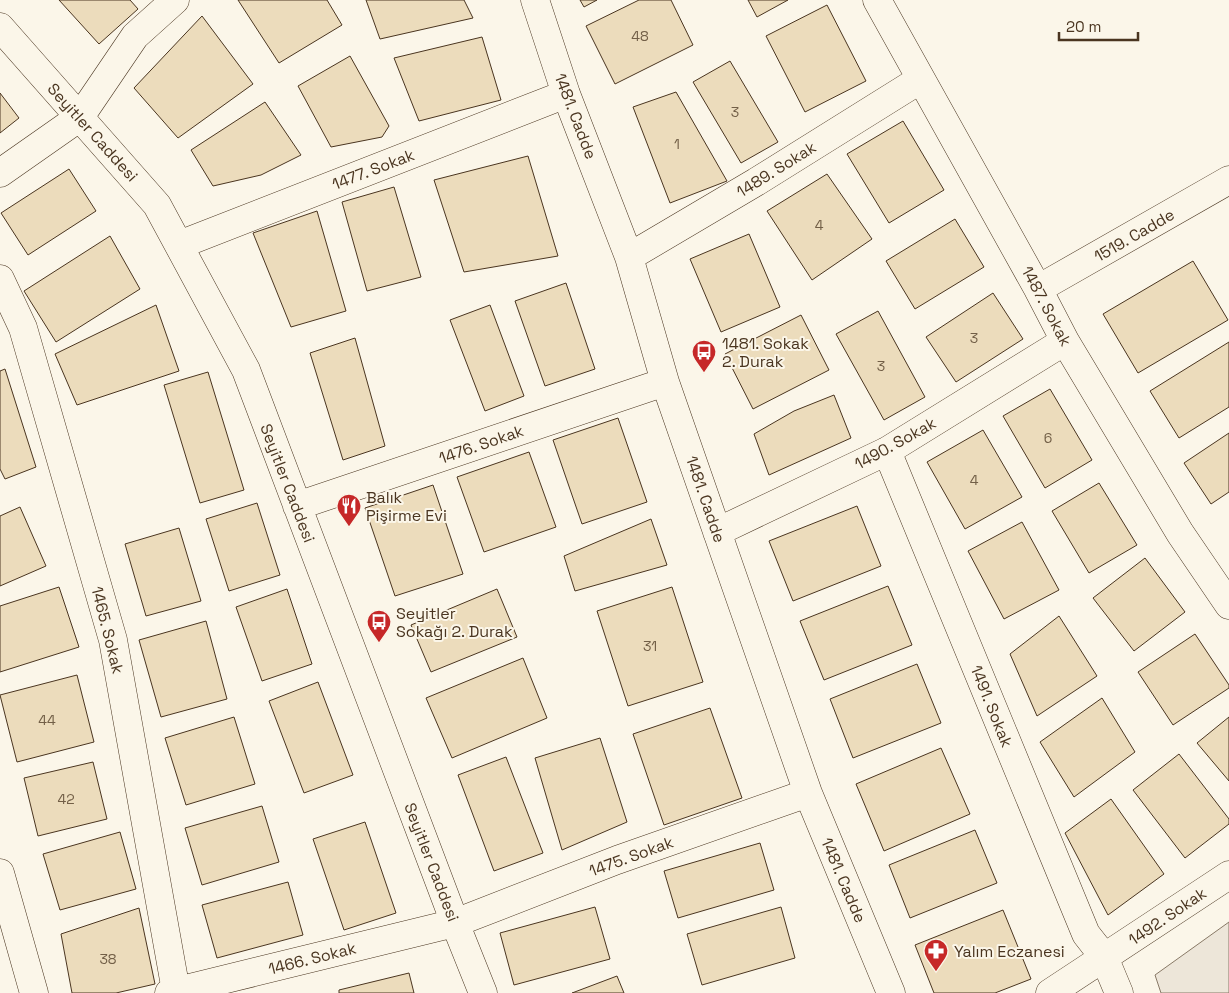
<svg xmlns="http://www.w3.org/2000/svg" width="1229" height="993" font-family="'Space Grotesk',sans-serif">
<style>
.green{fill:#ede6d9;stroke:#887966}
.building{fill:#ecdcbc;stroke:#4a3520}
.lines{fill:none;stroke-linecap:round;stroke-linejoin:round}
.minor-casing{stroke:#4a3520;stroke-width:29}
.minor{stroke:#fbf6e9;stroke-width:28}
.labels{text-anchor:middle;stroke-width:4;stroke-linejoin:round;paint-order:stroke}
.number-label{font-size:14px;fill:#725f47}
.street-label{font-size:16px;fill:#4a3520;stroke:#fbf6e9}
.poi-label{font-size:16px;fill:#4a3520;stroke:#fbf6e9;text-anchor:start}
</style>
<rect width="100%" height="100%" fill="#fbf6e9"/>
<path class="green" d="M 1229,922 L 1229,993 L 1161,993 L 1155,975 Z"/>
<path class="building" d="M 59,0 L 130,0 L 138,9 L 99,44 Z
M 238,0 L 327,0 L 342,25 L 279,63 Z
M 366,0 L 464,0 L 473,18 L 380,39 Z
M 580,0 L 597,0 L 584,7 Z
M 639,0 L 671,0 L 693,45 L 615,84 L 586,26 Z
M 748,0 L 788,0 L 757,17 Z
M 827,5 L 866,81 L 805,112 L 766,36 Z
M 202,16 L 253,84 L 178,138 L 134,88 Z
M 482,37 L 501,100 L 419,121 L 394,58 Z
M 350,56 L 389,126 L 382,137 L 331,147 L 298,86 Z
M 730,61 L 778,142 L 741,163 L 693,82 Z
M 676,92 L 727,181 L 670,203 L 633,107 Z
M 0,93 L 19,118 L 0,133 Z
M 265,102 L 301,155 L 261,175 L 213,186 L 191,150 Z
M 903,121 L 944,190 L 889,223 L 847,154 Z
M 528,156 L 558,256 L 464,272 L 434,180 Z
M 69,169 L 96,211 L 28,255 L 1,213 Z
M 827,174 L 872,239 L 812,280 L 767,211 Z
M 394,187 L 421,277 L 367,291 L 342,202 Z
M 317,211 L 346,311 L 291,327 L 253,233 Z
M 955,219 L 984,267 L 915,309 L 886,261 Z
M 749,234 L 780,307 L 721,332 L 690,259 Z
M 110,236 L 140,289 L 56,342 L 24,291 Z
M 1193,261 L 1228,320 L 1138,373 L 1103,314 Z
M 566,283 L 595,369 L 545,386 L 515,301 Z
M 993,293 L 1023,339 L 956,382 L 926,337 Z
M 156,305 L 179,371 L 77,405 L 55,354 Z
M 490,305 L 524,396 L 485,411 L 450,320 Z
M 878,311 L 925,397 L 884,420 L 836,334 Z
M 801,315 L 829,370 L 753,409 L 725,354 Z
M 355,338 L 385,446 L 343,460 L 310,353 Z
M 1229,342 L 1229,407 L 1179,438 L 1150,391 Z
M 5,369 L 36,467 L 5,479 L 0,469 L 0,371 Z
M 208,372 L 244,490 L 200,503 L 164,385 Z
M 1050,389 L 1092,460 L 1045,488 L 1003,416 Z
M 834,395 L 851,438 L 769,475 L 754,434 L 794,411 Z
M 618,418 L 647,502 L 582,524 L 553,440 Z
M 983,430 L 1022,497 L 965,529 L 927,462 Z
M 1229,433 L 1229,492 L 1211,504 L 1184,463 Z
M 529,452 L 556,527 L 484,552 L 457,477 Z
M 1099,483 L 1137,545 L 1089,573 L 1052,511 Z
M 433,485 L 463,574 L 395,596 L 365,508 Z
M 257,503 L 280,575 L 229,591 L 206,519 Z
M 857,506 L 881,566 L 793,601 L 769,541 Z
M 20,507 L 46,566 L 0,586 L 0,516 Z
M 651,519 L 667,565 L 575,591 L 564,556 Z
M 1022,522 L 1059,590 L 1004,619 L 968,551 Z
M 179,528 L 201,601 L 146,616 L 125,544 Z
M 1145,558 L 1185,612 L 1134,651 L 1093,598 Z
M 888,586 L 912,645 L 824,680 L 800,621 Z
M 59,587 L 79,647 L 0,672 L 0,606 Z
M 672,587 L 703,682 L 628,706 L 597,611 Z
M 287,589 L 312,664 L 262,681 L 236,607 Z
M 497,589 L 517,637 L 431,672 L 411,625 Z
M 1059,616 L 1097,676 L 1037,716 L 1010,654 Z
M 206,621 L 227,699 L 161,717 L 139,640 Z
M 1195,634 L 1229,685 L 1229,688 L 1173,725 L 1138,672 Z
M 523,658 L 547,718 L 452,758 L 426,698 Z
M 917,664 L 941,723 L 853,758 L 830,699 Z
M 77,675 L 94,742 L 17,762 L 0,695 Z
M 318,682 L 353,775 L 304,793 L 269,701 Z
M 1102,698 L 1135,752 L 1074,797 L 1040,742 Z
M 710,708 L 742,798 L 664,825 L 633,734 Z
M 234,717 L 255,784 L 186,805 L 165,738 Z
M 1229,717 L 1229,781 L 1197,743 Z
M 600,738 L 627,822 L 562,850 L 535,758 Z
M 941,748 L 970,814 L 884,851 L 856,784 Z
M 1179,754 L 1229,819 L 1229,824 L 1185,858 L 1133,790 Z
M 506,757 L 543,853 L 494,871 L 458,775 Z
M 93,762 L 107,819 L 38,836 L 24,778 Z
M 1111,799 L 1164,874 L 1108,915 L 1065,833 Z
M 262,806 L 279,862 L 202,885 L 185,828 Z
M 365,822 L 396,913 L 344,930 L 313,839 Z
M 975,830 L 997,883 L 910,918 L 889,865 Z
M 120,832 L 136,889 L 60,910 L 43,854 Z
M 760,843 L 774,890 L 678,918 L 664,871 Z
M 288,882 L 303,935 L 217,958 L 202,905 Z
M 595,907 L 610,959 L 514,985 L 500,933 Z
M 781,907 L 795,958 L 702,985 L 687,934 Z
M 139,908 L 155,984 L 116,993 L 72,993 L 61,934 Z
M 1003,910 L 1031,979 L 995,993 L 934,993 L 915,945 Z
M 409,973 L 414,993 L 339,993 L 339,990 Z
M 617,976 L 624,993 L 572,993 Z"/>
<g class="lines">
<defs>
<path id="minor" d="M 535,0 L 566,94 L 629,257 L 665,382 L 808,793 L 891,993
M 877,0 L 1038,289 L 1065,341 L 1180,533 L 1229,605
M 0,27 L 157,205 L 246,370 L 455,923 L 483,993
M 0,173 L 80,117 L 135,36 L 175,0
M 179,245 L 566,94
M 629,257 L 756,182 L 921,79
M 0,279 L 23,328 L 113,640 L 176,991
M 1038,289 L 1229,180
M 887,451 L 1086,934 L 1104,957 L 1119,993
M 297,506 L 665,382
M 717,532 L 887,451 L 1065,341
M 0,873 L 34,993
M 169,993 L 455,923 L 617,860 L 808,793
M 1050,993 L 1229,875"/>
</defs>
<use href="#minor" class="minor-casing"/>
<use href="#minor" class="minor"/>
</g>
<defs>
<symbol id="bus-pin" viewBox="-11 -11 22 30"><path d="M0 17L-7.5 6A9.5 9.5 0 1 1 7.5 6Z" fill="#c62828" stroke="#fbf6e9"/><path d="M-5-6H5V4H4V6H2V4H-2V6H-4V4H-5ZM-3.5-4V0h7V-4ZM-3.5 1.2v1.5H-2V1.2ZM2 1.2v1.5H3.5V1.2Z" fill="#fff"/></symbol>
<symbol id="restaurant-pin" viewBox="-11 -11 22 30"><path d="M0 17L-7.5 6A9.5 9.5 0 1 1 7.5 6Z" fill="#c62828" stroke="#fbf6e9"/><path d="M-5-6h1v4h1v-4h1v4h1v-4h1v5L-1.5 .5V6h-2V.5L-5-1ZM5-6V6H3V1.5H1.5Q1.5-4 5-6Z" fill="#fff"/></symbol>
<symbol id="pharmacy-pin" viewBox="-11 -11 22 30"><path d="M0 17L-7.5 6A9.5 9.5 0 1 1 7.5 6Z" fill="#c62828" stroke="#fbf6e9"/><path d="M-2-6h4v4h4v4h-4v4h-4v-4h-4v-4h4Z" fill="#fff"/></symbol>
</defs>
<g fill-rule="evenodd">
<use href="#bus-pin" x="690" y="338" width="28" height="38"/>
<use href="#restaurant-pin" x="335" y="492" width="28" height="38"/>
<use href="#bus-pin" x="365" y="608" width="28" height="38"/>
<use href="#pharmacy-pin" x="922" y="937" width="28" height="38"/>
</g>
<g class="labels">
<g class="number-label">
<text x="640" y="41">48</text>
<text x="735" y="117">3</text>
<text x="677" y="149">1</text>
<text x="819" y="230">4</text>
<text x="974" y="343">3</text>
<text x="881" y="371">3</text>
<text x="1048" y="443">6</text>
<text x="974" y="485">4</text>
<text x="650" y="651">31</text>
<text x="47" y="725">44</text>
<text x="66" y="804">42</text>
<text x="108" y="964">38</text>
</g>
<g class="street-label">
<text transform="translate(576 116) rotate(69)" y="6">1481. Cadde</text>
<text transform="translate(93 132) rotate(48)" y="6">Seyitler Caddesi</text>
<text transform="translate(373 169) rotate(-21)" y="6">1477. Sokak</text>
<text transform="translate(776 169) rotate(-32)" y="6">1489. Sokak</text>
<text transform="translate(1134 235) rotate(-30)" y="6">1519. Cadde</text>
<text transform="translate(1047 306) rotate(62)" y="6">1487. Sokak</text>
<text transform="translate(895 443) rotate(-29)" y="6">1490. Sokak</text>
<text transform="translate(481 444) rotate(-19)" y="6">1476. Sokak</text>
<text transform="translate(288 483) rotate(69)" y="6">Seyitler Caddesi</text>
<text transform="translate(706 499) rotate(71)" y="6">1481. Cadde</text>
<text transform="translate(108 630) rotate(76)" y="6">1465. Sokak</text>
<text transform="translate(992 706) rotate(68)" y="6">1491. Sokak</text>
<text transform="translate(631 856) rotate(-20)" y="6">1475. Sokak</text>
<text transform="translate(432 862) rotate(69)" y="6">Seyitler Caddesi</text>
<text transform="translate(844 880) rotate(67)" y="6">1481. Cadde</text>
<text transform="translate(1167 916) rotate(-34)" y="6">1492. Sokak</text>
<text transform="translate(312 958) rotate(-14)" y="6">1466. Sokak</text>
</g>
<g class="poi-label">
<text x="722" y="349">1481. Sokak<tspan x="722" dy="18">2. Durak</tspan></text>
<text x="366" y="503">Balık<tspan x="366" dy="18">Pişirme Evi</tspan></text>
<text x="396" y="619">Seyitler<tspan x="396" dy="18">Sokağı 2. Durak</tspan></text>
<text x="954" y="957">Yalım Eczanesi</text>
</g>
</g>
<path d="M1059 32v8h79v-8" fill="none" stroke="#4a3520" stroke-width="2.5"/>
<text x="1066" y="32" font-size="15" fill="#4a3520" stroke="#fbf6e9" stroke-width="4" paint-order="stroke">20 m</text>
</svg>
